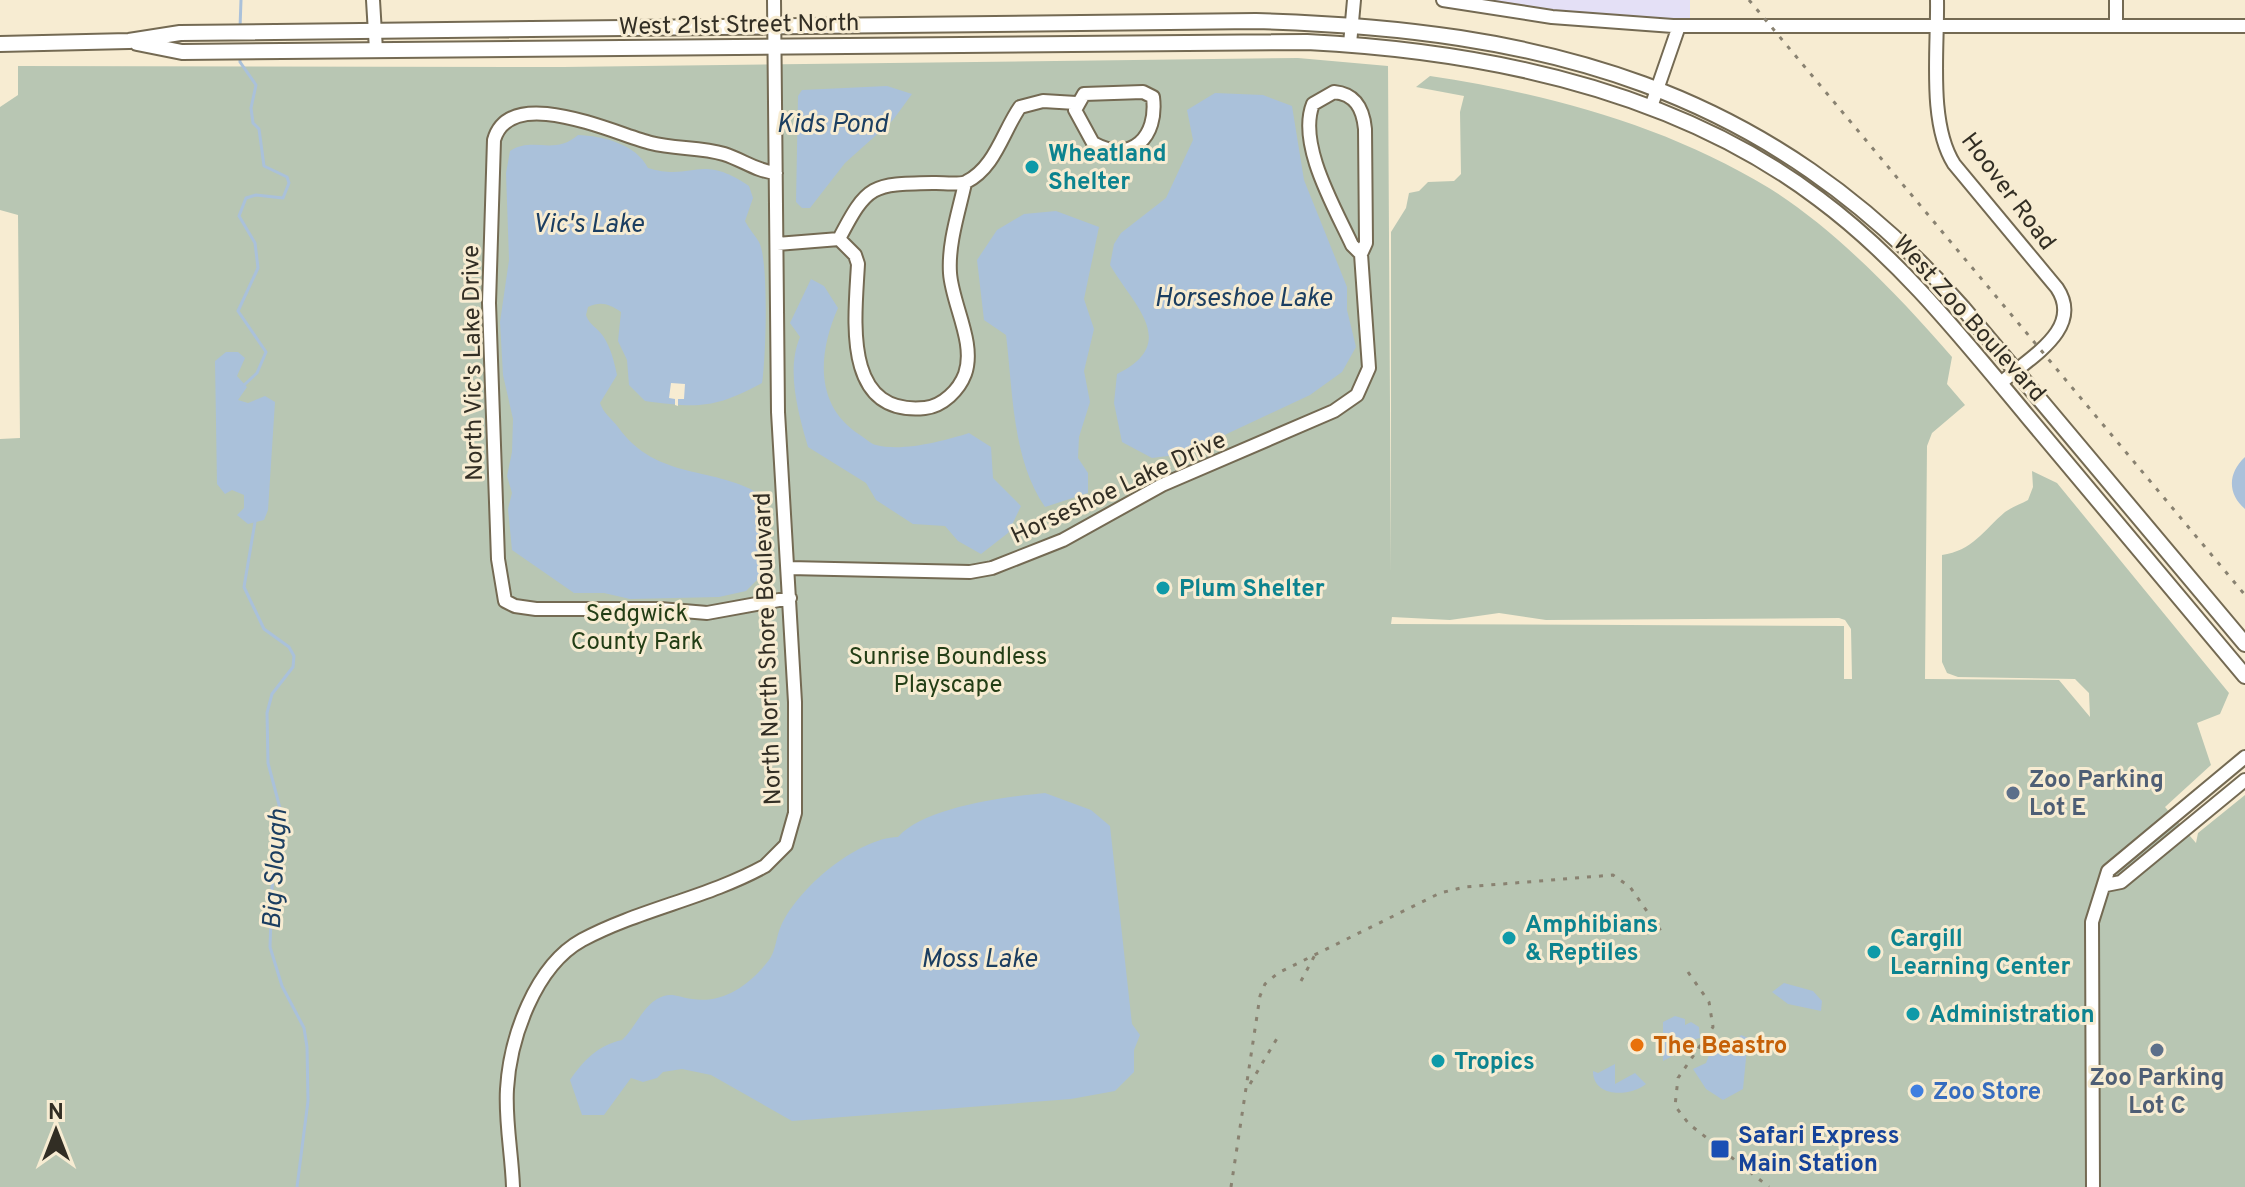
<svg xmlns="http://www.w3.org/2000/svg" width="2245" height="1187" font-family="Overpass,sans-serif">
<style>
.commercial{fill:#e4e0f6}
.green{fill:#b8c6b3;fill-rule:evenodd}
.water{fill:#aac1da}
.pier{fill:#f7ecd2}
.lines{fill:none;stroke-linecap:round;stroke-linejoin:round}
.stream{stroke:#aac1da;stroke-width:3}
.minor-casing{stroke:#746a53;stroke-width:16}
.major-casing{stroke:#746a53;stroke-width:18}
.minor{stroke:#fff;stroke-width:12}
.major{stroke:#fff;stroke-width:14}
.rail{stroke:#898271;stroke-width:3;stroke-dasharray:4 8;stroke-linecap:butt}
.culture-dot{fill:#0f9aa8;stroke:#f7ecd2;stroke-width:3}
.service-dot{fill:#5c6f8a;stroke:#f7ecd2;stroke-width:3}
.food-dot{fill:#e8710a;stroke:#f7ecd2;stroke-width:3}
.shop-dot{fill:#3f7fe0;stroke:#f7ecd2;stroke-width:3}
.transit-dot{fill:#1a4fb4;stroke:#f7ecd2;stroke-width:3}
.labels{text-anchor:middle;stroke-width:6;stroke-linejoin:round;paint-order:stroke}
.street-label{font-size:24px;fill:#322e24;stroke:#f7ecd2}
.culture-label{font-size:24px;font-weight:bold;fill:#0d838f;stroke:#f7ecd2;text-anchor:start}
.park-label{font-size:24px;fill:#233e16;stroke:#f7ecd2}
.service-label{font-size:24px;font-weight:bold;fill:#4e5e75;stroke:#f7ecd2;text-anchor:start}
.food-label{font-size:24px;font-weight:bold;fill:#c56008;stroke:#f7ecd2;text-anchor:start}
.shop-label{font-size:24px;font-weight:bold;fill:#366cbe;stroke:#f7ecd2;text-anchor:start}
.transit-label{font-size:24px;font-weight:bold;fill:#164399;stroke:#f7ecd2;text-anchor:start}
.water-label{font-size:26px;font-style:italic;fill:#1b3e61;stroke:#f7ecd2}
</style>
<rect width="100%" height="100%" fill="#f7ecd2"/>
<path class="commercial" d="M 1482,0 L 1690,0 L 1690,20 L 1570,13 Z"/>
<path class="green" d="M 1298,58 L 1388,66 L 1391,574 L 1391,232 L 1406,208 L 1409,193 L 1419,191 L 1428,182 L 1454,181 L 1461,174 L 1460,112 L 1464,96 L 1416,87 L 1430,76 C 1549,94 1665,125 1769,188 C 1835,229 1902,299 1952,357 L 1947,384 L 1965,405 L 1932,433 L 1927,446 L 1925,679 L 2059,680 L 2090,717 L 2089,693 L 2075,679 L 1958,677 L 1947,673 L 1942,662 L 1942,555 C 1972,551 1984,530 2005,512 C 2012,507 2021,504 2028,500 L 2033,487 L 2032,471 L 2057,483 L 2229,693 L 2220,714 L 2197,723 L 2211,765 L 2165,807 L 2196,843 L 2198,833 L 2245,795 L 2245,1187 L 0,1187 L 0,439 L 20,438 L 18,215 L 0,210 L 0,107 L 18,95 L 18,66 L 563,67 ZM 1499,613 L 1546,620 L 1839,618 L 1845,620 L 1851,629 L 1852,679 L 1844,679 L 1844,626 L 1391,624 L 1392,617 L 1450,620 Z"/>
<path class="water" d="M 887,86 L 912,94 L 893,120 L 845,163 L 810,208 L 802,208 L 796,202 L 798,96 L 802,90 Z
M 1215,93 L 1263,95 L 1292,106 L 1304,180 L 1347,287 L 1347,310 L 1356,347 L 1342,372 L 1310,395 L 1184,454 L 1152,458 L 1122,442 L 1114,403 L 1117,374 C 1180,343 1134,306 1110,265 L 1114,244 L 1121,233 L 1166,198 L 1193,140 L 1187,110 Z
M 578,135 C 603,136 636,144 648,168 C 694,182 699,152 749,186 L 753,198 L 745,221 C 749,229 755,235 759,242 C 769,260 766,360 762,383 C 714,409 698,408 645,401 L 629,385 L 627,360 L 618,341 L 621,312 C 609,304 601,301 588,307 L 586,315 C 590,326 597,327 603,336 C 611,348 614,361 617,375 L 600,403 C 604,414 611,418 618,427 C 658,483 717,464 766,498 L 762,575 L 746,591 L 719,597 L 630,599 L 604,593 L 574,593 L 512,550 L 508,509 L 512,493 L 507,476 L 512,452 L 513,419 L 503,375 L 500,322 L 509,260 L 506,173 L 510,151 C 533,136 554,156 578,135 Z
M 1056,211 L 1099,227 L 1084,299 L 1094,329 L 1084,371 L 1090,402 L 1079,437 L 1078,458 L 1088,473 L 1088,493 L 1045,507 C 1012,459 1013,392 1006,335 L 984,320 L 977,260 L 997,230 L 1024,214 Z
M 811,279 L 824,286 L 838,308 C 818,353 814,406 860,435 C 865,438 871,444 876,445 C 902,452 944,441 969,433 L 991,447 L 993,478 L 1021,506 L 1008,533 L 981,554 L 958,541 L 945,526 L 913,524 L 876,500 L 866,483 L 808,447 C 798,412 786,370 800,337 L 790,323 Z
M 226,352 L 238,352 L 245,358 L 237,376 L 247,387 L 238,400 L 248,403 L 265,396 L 275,402 L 268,510 L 264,520 L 248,524 L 237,515 L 244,508 L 244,495 L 232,490 L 225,494 L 217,484 L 215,361 Z
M 2245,457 L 2245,509 C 2227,493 2228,473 2245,457 Z
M 1045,793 L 1091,810 L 1110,826 L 1132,1024 L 1140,1035 L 1134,1050 L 1134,1072 L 1115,1091 L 1071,1099 L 792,1121 L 711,1075 L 682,1069 L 663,1072 L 657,1078 L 643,1082 L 631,1078 L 604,1115 L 582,1115 L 570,1080 C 583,1061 598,1045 622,1040 C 634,1029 643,1007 657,999 C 670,991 678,997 692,999 C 723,1004 750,985 769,960 C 776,951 776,936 781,926 C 797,889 857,838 898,837 C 925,807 1005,797 1045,793 Z
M 1784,983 L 1813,991 L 1822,1001 L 1821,1011 L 1788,1004 L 1772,992 Z
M 1675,1016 L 1685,1019 L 1685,1025 L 1691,1022 L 1699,1027 L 1700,1038 L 1688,1041 L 1678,1053 L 1663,1061 L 1663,1022 Z
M 1741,1035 L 1748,1038 L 1743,1089 L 1723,1100 L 1706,1089 L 1693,1069 L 1706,1063 L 1711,1050 L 1726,1056 Z
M 1615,1064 L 1615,1084 L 1635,1073 L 1646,1084 C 1630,1097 1593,1098 1593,1071 L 1598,1073 Z"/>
<path class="pier" d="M 671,383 L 685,384 L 684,399 L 678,399 L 678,406 L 675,405 L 675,399 L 669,398 Z"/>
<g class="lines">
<path class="stream" d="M 240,28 L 241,0
M 240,56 L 240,62 L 256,85 L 251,108 L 253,123 L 259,129 L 264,166 L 287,177 L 289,183 L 283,198 L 256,195 L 246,198 L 239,216 L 255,243 L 258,268 L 238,311 L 266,352 L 257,373 L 244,385
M 255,522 L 244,587 L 264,629 L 289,647 L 294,656 L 293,667 L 272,694 L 267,713 L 268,763 L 281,812 L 272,888 L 270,947 L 282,986 L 304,1028 L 307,1047 L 308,1101 L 297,1187"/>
<defs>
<path id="minor" d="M 373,0 L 376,50
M 1443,0 L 1552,17 L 1673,26 L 2245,26
M 1937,0 C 1938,49 1928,123 1954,164 L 2057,288 C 2085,330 2026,359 2000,384
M 2116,0 L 2116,25
M 1350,44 L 1354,0
M 1143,92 L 1153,97 C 1158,137 1132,164 1093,143 L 1075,110 L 1084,94 Z
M 1651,107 L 1679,26
M 776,173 C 756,171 743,160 724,154 C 701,147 674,149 651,143 C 615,134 510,83 494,140 L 489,303 L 498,559 L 505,601 L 515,606 L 536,609 L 660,609 L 707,613 L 790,598
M 839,239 L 855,255 L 858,264 C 855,320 842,416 925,408 C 943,406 959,390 965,374 C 976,343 952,304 950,273 C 948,243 959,211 965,183
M 777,244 L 839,239 C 868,183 872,184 936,183 C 944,183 959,185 966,182 C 995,168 1003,131 1020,107 L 1043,101 L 1076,103
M 789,568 L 970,572 L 992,568 L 1063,540 L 1162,485 L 1334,411 L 1357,395 L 1369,368 L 1361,254 L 1366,243 L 1365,129 C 1363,108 1355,94 1334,92 L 1313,104 C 1297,144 1335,208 1352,245 L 1361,254
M 2106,885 L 2121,882 L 2245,780
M 513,1187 C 512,1155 505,1121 507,1089 C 510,1038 535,966 582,940 C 640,909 707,898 765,866 L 786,845 L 795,813 L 795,702 L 778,412 L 774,0
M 2093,1187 L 2092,922 L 2108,871 L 2245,757"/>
<path id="major" d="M 137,43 L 182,52 L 1307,42 C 1485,51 1674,89 1819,199 C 1901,260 1963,339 2028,417 C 2100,503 2173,590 2245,676
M 0,44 L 129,41 L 180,33 L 1256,21 C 1542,29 1768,86 1963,308 L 2245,644"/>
</defs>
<use href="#minor" class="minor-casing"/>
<use href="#major" class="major-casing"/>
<use href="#minor" class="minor"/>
<use href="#major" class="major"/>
<path class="rail" d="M 1749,0 L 2245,595
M 1688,972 L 1709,1002 L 1713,1027 L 1678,1078 L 1675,1106 L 1689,1124 L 1769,1187
M 1301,981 L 1316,953
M 1250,1084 L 1279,1035
M 1231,1187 L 1260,996 L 1265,984 L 1278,973 L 1440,893 L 1465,887 L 1613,875 L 1630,887 L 1663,934"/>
</g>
<g class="culture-dot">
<circle cx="1032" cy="167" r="8"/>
<circle cx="1163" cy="588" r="8"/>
<circle cx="1509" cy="938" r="8"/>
<circle cx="1874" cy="952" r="8"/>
<circle cx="1913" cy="1014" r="8"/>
<circle cx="1438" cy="1061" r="8"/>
</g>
<g class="service-dot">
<circle cx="2013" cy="793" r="8"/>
<circle cx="2157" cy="1050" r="8"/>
</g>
<circle class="food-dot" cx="1637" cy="1045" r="8"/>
<circle class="shop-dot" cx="1917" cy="1091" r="8"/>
<rect class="transit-dot" x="1710" y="1139" width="20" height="20" rx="4"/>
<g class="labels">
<g class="street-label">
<text transform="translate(739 24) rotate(-1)" y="8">West 21st Street North</text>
<text transform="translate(2009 191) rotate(53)" y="8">Hoover Road</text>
<text transform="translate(1970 318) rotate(48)" y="8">West Zoo Boulevard</text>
<text transform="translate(472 363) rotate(-91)" y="8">North Vic's Lake Drive</text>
<text transform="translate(1118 487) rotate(-25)" y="8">Horseshoe Lake Drive</text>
<text transform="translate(767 649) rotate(-92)" y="8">North North Shore Boulevard</text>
</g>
<g class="culture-label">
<text x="1048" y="161">Wheatland<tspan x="1048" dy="28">Shelter</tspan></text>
<text x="1179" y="596">Plum Shelter</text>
<text x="1525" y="932">Amphibians<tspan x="1525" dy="28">&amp; Reptiles</tspan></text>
<text x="1890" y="946">Cargill<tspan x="1890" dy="28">Learning Center</tspan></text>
<text x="1929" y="1022">Administration</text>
<text x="1454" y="1069">Tropics</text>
</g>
<g class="park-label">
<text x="637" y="621">Sedgwick<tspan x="637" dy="28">County Park</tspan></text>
<text x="948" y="664">Sunrise Boundless<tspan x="948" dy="28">Playscape</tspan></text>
</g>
<g class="service-label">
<text x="2029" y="787">Zoo Parking<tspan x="2029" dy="28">Lot E</tspan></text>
<text x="2157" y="1085" text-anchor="middle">Zoo Parking<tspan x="2157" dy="28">Lot C</tspan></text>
</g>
<g class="food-label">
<text x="1653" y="1053">The Beastro</text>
</g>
<g class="shop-label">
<text x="1933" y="1099">Zoo Store</text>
</g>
<g class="transit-label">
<text x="1738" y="1143">Safari Express<tspan x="1738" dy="28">Main Station</tspan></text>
</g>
<g class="water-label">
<text x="832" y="132">Kids Pond</text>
<text x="588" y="232">Vic's Lake</text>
<text x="1243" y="306">Horseshoe Lake</text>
<text transform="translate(274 869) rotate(-87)" y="9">Big Slough</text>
<text x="979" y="967">Moss Lake</text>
</g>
</g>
<g transform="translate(56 1131)" stroke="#f7ecd2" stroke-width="6" paint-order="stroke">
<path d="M0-6L14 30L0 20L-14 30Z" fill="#322e24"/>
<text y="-12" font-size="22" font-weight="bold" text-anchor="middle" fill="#322e24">N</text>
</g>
</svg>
